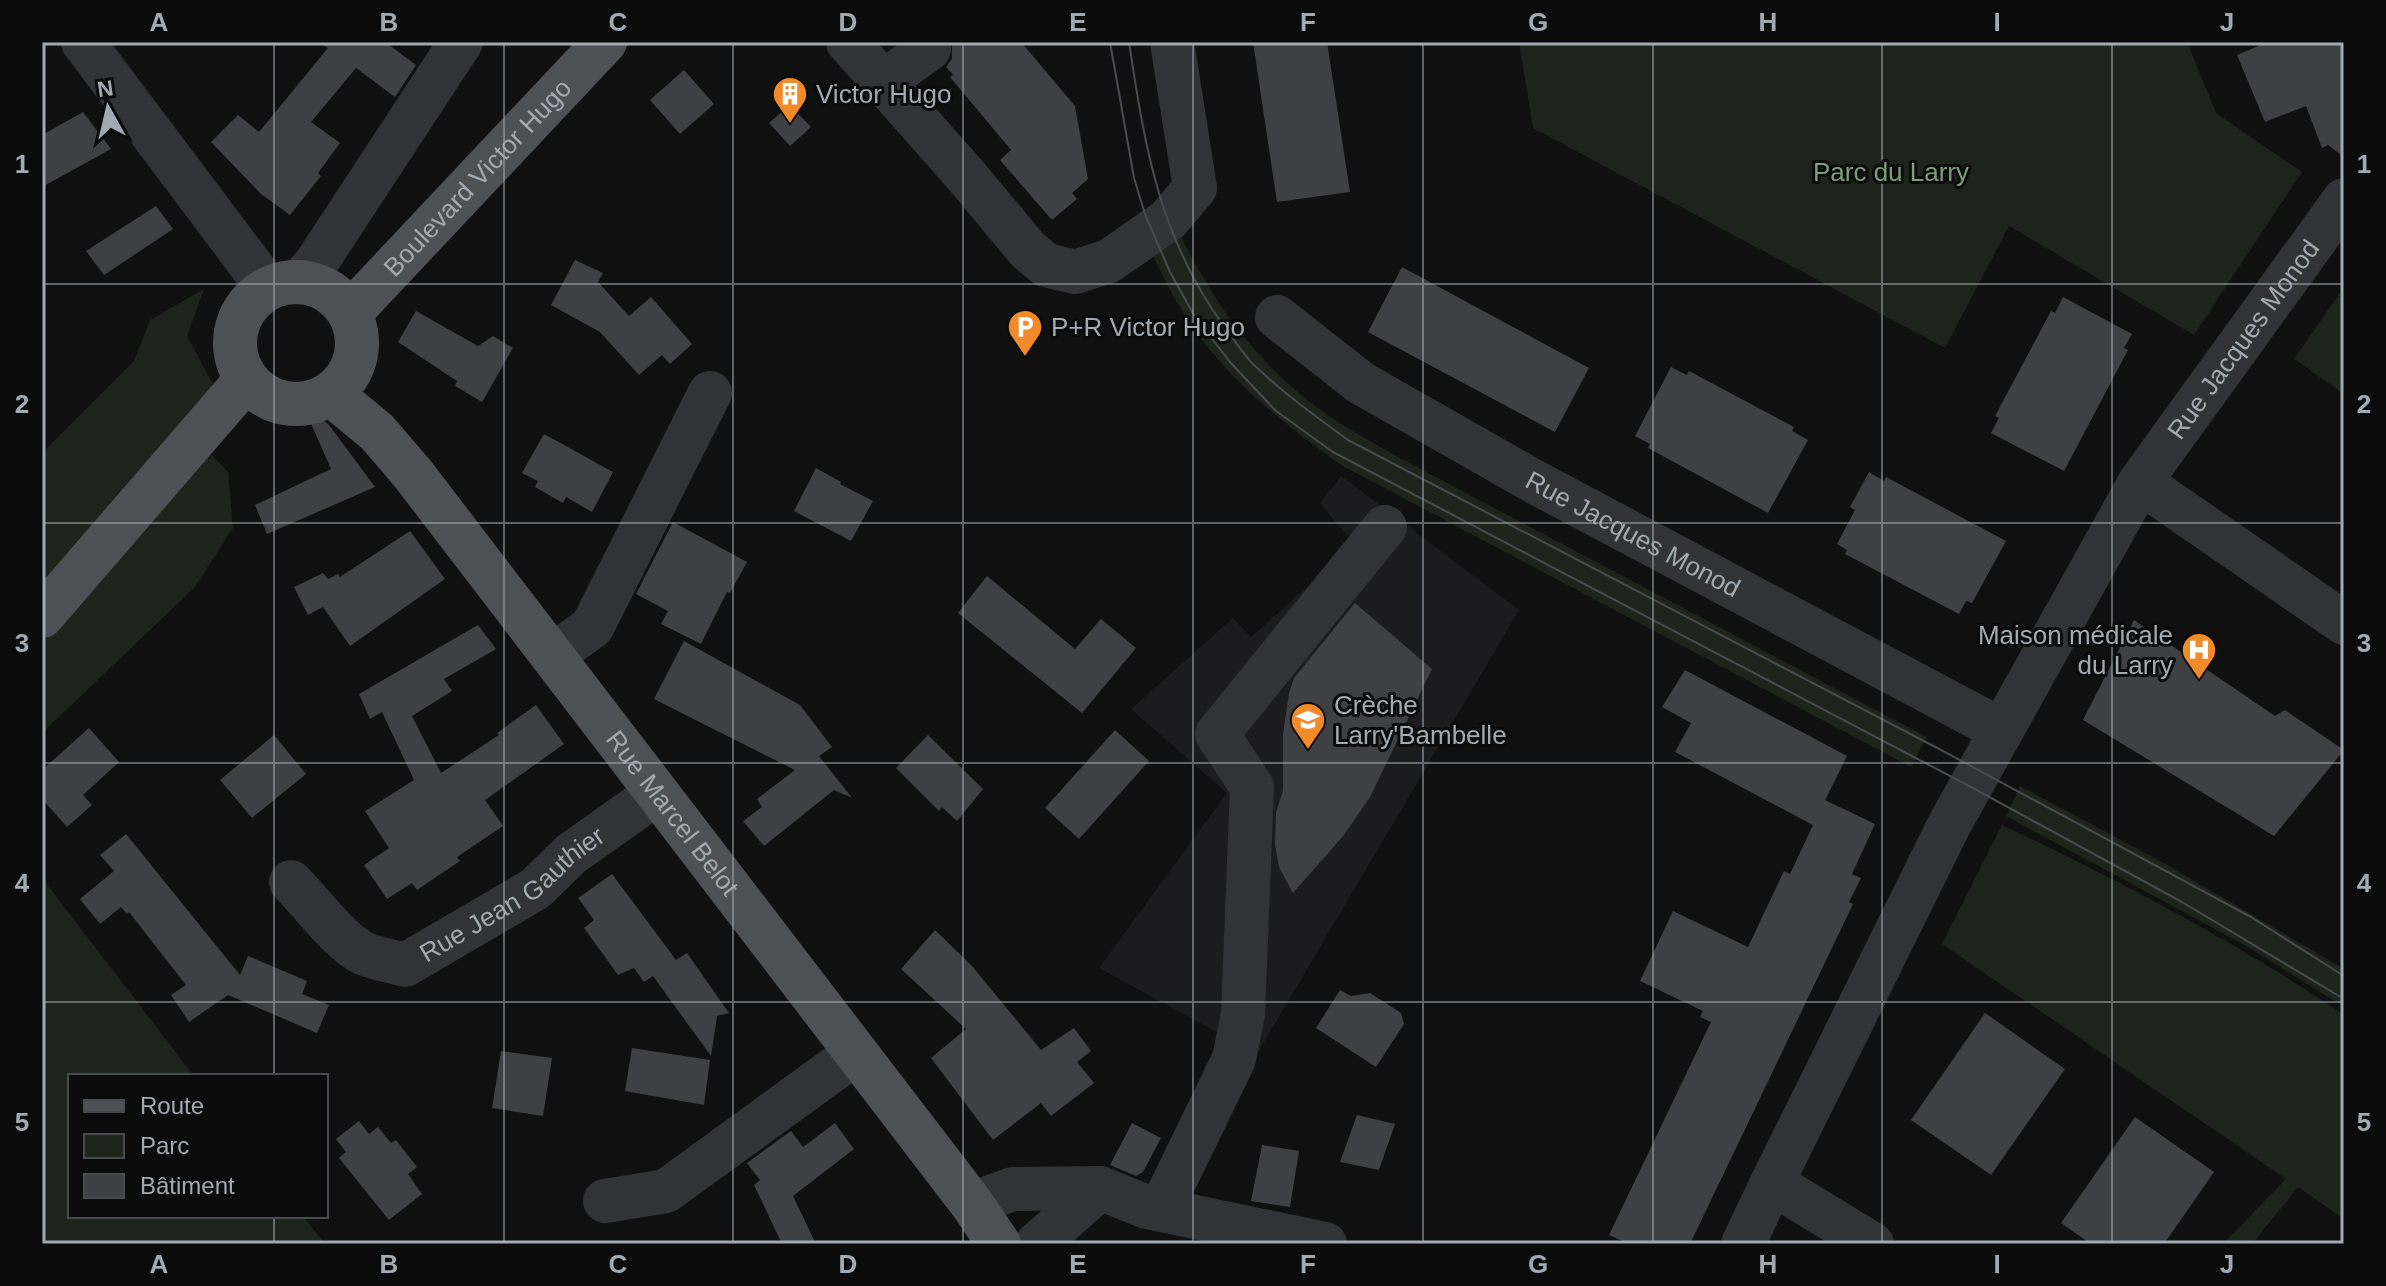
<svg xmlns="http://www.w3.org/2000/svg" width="2386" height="1286" font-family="Arial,sans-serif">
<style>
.built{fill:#1c1c1e}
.green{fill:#1d241c}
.building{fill:#3f4044}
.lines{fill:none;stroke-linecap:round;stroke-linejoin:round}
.minor{stroke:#313336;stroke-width:44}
.major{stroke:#4d5055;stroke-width:44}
.tram{stroke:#484b4f;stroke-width:2}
.grid{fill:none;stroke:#a1a9b2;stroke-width:2;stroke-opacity:0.55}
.labels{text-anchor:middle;stroke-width:6;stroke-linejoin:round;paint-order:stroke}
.poi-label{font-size:26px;fill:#a1a9b2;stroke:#0b0b0c;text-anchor:start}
.park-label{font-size:26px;fill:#7c9e78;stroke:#0b0b0c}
.street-label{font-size:26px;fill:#a1a9b2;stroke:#0b0b0c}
.neatline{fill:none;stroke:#a1a9b2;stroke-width:3}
.grid-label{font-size:26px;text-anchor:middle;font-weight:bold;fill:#a1a9b2}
</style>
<rect width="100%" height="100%" fill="#101011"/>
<path class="built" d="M 1341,476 L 1519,610 L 1257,1054 L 1099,968 L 1227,793 L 1131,709 L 1233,618 L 1251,637 L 1355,545 L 1320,503 Z"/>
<path class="green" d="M 1519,42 L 2187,42 L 2216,113 L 2302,172 L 2194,335 L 2009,226 L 1945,348 L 1533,128 Z
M 1175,224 C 1209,297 1255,363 1322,411 C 1345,428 1371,441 1396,456 L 1927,737 L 1911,767 L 1341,465 C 1290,429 1241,390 1202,340 C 1180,312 1165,280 1149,248 Z
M 2344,287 L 2344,394 L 2294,359 Z
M 204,289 L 187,336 L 215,388 L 42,597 L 42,453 L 134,361 L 150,320 Z
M 211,454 L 228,472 L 233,528 L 194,588 L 42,733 L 42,643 Z
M 2020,786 L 2164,863 L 2344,969 L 2344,1007 L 2248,947 L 2006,816 Z
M 2002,825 C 2120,881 2236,942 2344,1015 L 2344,1219 L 2298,1187 L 2252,1244 L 2223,1244 L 2286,1179 L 1942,944 Z
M 42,878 L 194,1076 L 70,1076 L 70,1216 L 303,1216 L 325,1244 L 42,1244 Z"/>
<path class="building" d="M 319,42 L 385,42 L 416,65 L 395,97 L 356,68 L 311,122 L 340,143 L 318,173 L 321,176 L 290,215 L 261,194 L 211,142 L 238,115 L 259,132 L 328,48 Z
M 952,42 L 1021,42 L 1075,106 L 1088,179 L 1072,193 L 1077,199 L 1052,220 L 1000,160 L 1011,150 L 950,77 L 953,75 L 946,67 L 952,59 Z
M 1253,42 L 1327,42 L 1350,192 L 1277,202 Z
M 2268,42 L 2344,42 L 2344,157 L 2328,145 L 2322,148 L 2306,106 L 2265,122 L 2237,55 Z
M 684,70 L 714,104 L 680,134 L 650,100 Z
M 790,105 L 811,127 L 790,146 L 769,123 Z
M 83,112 L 111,149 L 42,187 L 42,135 Z
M 156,206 L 173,229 L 104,275 L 86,251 Z
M 575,260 L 603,273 L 598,282 L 629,316 L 651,297 L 692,344 L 670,364 L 662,355 L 639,375 L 600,332 L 551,305 Z
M 1402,267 L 1589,368 L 1555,432 L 1368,332 Z
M 2063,297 L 2132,334 L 2124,348 L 2128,350 L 2064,471 L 1991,433 L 1999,418 L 1995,416 L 2051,311 L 2055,313 Z
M 416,311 L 478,346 L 493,336 L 513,348 L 482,402 L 455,386 L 457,381 L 398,342 Z
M 1671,367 L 1687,375 L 1689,371 L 1794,427 L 1792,431 L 1808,440 L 1768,513 L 1648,448 L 1650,444 L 1635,436 Z
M 316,414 L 329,425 L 375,487 L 267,534 L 255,505 L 331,469 L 309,419 Z
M 544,434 L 613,472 L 592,512 L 566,497 L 563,503 L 535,487 L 538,481 L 522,473 Z
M 816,468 L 841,482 L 840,484 L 873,501 L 851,541 L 794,511 Z
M 1869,472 L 1884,481 L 1886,477 L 2006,541 L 1972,603 L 1966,601 L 1959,614 L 1845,554 L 1847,550 L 1837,544 L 1855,510 L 1850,507 Z
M 673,522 L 747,562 L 730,593 L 727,592 L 701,644 L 661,624 L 668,611 L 636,594 Z
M 410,531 L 445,579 L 350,646 L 323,607 L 308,615 L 294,587 L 323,573 L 328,579 L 338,574 L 340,577 Z
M 987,576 L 1075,649 L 1101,619 L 1136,648 L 1082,713 L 958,613 Z
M 1355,603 L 1432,669 L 1370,797 L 1344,835 L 1293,893 L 1279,867 L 1275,845 L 1276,813 L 1283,790 L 1283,734 L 1289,693 L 1294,678 Z
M 2134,620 L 2275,716 L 2285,710 L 2344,750 L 2274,836 L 2083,720 Z
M 478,625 L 496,649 L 444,679 L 452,691 L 412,716 L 441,773 L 499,735 L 497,733 L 536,705 L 564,744 L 485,800 L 503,826 L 457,857 L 460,861 L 417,890 L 412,883 L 387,899 L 364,865 L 389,848 L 365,811 L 414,780 L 382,712 L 370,719 L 359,694 Z
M 684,641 L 800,705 L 832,747 L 819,756 L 852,798 L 834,790 L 764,846 L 743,821 L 762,807 L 757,799 L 795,770 L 654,699 Z
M 1685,670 L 1847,756 L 1825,800 L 1875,824 L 1852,874 L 1861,878 L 1849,902 L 1853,904 L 1690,1244 L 1629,1244 L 1609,1235 L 1711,1022 L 1700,1017 L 1703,1011 L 1640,981 L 1673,911 L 1748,947 L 1784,871 L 1790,874 L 1813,825 L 1675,752 L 1691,723 L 1662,707 Z
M 89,728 L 119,762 L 83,795 L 92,805 L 67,827 L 42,799 L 42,770 Z
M 1115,730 L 1149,761 L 1079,839 L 1045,808 Z
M 274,735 L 306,774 L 252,818 L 220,780 Z
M 928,735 L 983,789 L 957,821 L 942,807 L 939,811 L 896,768 Z
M 126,834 L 240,975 L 248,956 L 307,981 L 302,994 L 329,1005 L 317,1033 L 228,995 L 189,1022 L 171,995 L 186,985 L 129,912 L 127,914 L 121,907 L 100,924 L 80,899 L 114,871 L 100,855 Z
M 612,874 L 676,960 L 687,953 L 729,1013 L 717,1016 L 711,1056 L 653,976 L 644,982 L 634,968 L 618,975 L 584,928 L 594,920 L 578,898 Z
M 935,930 L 972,966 L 1041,1050 L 1074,1028 L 1091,1051 L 1077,1062 L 1094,1083 L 1051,1116 L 1041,1103 L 993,1140 L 931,1058 L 966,1029 L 901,969 Z
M 1340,990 L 1351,996 L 1370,993 L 1401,1013 L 1404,1024 L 1376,1067 L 1316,1028 Z
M 1985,1013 L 2065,1069 L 1991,1175 L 1911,1120 Z
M 632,1048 L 710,1060 L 704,1105 L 625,1091 Z
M 501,1051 L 552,1058 L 543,1116 L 492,1108 Z
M 1357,1115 L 1395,1124 L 1379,1170 L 1340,1162 Z
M 2135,1117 L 2214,1172 L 2164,1244 L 2091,1244 L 2061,1223 Z
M 359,1121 L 369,1134 L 378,1127 L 391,1143 L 396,1140 L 417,1167 L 408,1174 L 422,1194 L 389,1220 L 339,1158 L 346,1152 L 336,1139 Z
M 835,1123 L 854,1149 L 793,1196 L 816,1244 L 782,1244 L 754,1185 L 760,1180 L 747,1163 L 791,1131 L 803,1147 Z
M 1132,1123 L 1161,1138 L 1143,1172 L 1136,1176 L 1110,1165 Z
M 1262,1145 L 1299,1151 L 1290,1207 L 1251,1201 Z"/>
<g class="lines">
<g class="minor">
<path d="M 83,42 L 268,288"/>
<path d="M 848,42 L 968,178 L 1028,250 L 1046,265 L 1075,272 L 1109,261 L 1168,220 L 1195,188 L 1172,42"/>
<path d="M 897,72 L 929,49"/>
<path d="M 301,281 L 316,263 L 461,42"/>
<path id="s1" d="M 1277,317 L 1361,383 L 1533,481 L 2001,730"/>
<path d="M 2140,482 L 2344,623"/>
<path d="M 553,655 L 592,627 L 710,393"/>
<path id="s2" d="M 291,882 C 311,902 339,941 363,953 C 376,959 392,961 405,965 L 535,889 L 571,854 L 657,793"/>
<path id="s3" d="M 1772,1183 L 1948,827 L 2140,482 L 2344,200"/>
<path d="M 605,1201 L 666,1191 L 856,1053"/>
<path d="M 972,1204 L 1013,1189 L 1100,1188 L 1147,1207 L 1325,1244"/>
<path d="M 1161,1209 L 1234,1059 L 1243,1014 L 1252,787 L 1217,734 L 1385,527"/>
<path d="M 1037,1244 L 1100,1188"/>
<path d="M 1743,1244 L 1772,1183 L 1872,1244"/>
</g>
<g class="major">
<circle cx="296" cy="343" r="61"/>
<path id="s4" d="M 350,313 L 605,42"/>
<path id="s5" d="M 331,394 L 377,432 L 413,474 L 972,1204 L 999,1244"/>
<path d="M 42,616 L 246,380"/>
</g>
<path class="tram" d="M 1110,42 L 1134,178 L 1145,214 L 1170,272 L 1195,317 L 1230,362 L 1276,411 L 1333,452 L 1971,787 L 2182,902 L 2344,999
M 1129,42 C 1145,149 1160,240 1226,329 C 1235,341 1243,354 1253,364 C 1282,392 1315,416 1348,440 L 1943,751 L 2251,917 L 2344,976"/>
</g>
<path class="grid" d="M 274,42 L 274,1076M 504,42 L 504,1244M 733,42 L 733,1244M 963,42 L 963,1244M 1193,42 L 1193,1244M 1423,42 L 1423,1244M 1653,42 L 1653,1244M 1882,42 L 1882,1244M 2112,42 L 2112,1244M 42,284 L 2344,284M 42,523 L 2344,523M 42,763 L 2344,763M 42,1002 L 2344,1002M 274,1216 L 274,1244"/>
<defs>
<symbol id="building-pin" viewBox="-11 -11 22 30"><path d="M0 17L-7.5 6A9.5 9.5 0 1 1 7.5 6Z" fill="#f18a28" stroke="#0b0b0c"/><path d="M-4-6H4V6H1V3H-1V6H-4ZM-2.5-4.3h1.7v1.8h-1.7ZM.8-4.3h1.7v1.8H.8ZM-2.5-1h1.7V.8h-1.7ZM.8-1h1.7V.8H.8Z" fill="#fff"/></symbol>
<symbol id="parking-pin" viewBox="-11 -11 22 30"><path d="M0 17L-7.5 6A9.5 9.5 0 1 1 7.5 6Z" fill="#f18a28" stroke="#0b0b0c"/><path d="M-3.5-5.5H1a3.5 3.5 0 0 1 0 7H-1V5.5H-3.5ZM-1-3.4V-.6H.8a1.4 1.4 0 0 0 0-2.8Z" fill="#fff"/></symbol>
<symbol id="hospital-pin" viewBox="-11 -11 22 30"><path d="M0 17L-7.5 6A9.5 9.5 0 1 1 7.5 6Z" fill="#f18a28" stroke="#0b0b0c"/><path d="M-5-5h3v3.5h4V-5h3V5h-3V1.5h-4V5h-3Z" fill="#fff"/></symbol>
<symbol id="school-pin" viewBox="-11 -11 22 30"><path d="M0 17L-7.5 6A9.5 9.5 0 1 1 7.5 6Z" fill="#f18a28" stroke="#0b0b0c"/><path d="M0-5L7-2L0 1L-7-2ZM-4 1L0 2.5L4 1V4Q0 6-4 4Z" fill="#fff"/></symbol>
</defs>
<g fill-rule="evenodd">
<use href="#building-pin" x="770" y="74" width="40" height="54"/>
<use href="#parking-pin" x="1005" y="307" width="40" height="54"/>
<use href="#hospital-pin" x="2179" y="630" width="40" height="54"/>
<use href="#school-pin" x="1288" y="700" width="40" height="54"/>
</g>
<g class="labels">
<g class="poi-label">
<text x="816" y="103">Victor Hugo</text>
<text x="1051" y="336">P+R Victor Hugo</text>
<text x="2173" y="644" text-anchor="end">Maison médicale<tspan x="2173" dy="30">du Larry</tspan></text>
<text x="1334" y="714">Crèche<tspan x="1334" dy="30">Larry'Bambelle</tspan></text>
</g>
<g class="park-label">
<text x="1891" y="181">Parc du Larry</text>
</g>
<g class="street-label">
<text dy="9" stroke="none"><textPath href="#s4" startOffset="186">Boulevard Victor Hugo</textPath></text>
<text dy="9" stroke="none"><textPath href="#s3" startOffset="968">Rue Jacques Monod</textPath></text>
<text dy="9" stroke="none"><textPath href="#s1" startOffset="418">Rue Jacques Monod</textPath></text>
<text dy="9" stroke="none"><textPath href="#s5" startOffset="542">Rue Marcel Belot</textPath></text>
<text dy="9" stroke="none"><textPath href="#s2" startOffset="274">Rue Jean Gauthier</textPath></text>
</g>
</g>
<rect width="2386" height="1286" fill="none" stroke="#0b0b0c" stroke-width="88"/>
<rect x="68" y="1074" width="260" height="144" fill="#0b0b0c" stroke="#474a4e" stroke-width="2"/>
<rect x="84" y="1100" width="40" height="12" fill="#4d5055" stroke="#474a4e" stroke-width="2"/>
<text x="140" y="1114" font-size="24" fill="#a1a9b2">Route</text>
<rect x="84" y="1134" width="40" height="24" fill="#1d241c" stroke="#474a4e" stroke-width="2"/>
<text x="140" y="1154" font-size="24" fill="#a1a9b2">Parc</text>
<rect x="84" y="1174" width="40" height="24" fill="#3f4044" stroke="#474a4e" stroke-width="2"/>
<text x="140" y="1194" font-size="24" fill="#a1a9b2">Bâtiment</text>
<g transform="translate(108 108) rotate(352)" stroke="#0b0b0c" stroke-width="6" paint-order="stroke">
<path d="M0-6L14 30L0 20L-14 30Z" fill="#a1a9b2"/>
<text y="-12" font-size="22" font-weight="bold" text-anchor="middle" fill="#a1a9b2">N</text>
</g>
<rect x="44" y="44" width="2298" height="1198" class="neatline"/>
<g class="grid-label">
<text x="159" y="31">A</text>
<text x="389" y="31">B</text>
<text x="618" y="31">C</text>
<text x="848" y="31">D</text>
<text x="1078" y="31">E</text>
<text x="1308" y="31">F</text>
<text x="1538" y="31">G</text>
<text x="1768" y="31">H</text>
<text x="1997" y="31">I</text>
<text x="2227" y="31">J</text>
<text x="22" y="173">1</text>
<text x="2364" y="173">1</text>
<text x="22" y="413">2</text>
<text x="2364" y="413">2</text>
<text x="22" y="652">3</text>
<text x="2364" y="652">3</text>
<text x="22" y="892">4</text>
<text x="2364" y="892">4</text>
<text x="22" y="1131">5</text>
<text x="2364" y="1131">5</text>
<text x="159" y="1273">A</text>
<text x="389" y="1273">B</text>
<text x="618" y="1273">C</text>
<text x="848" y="1273">D</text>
<text x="1078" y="1273">E</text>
<text x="1308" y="1273">F</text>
<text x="1538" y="1273">G</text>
<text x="1768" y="1273">H</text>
<text x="1997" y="1273">I</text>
<text x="2227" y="1273">J</text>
</g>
</svg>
